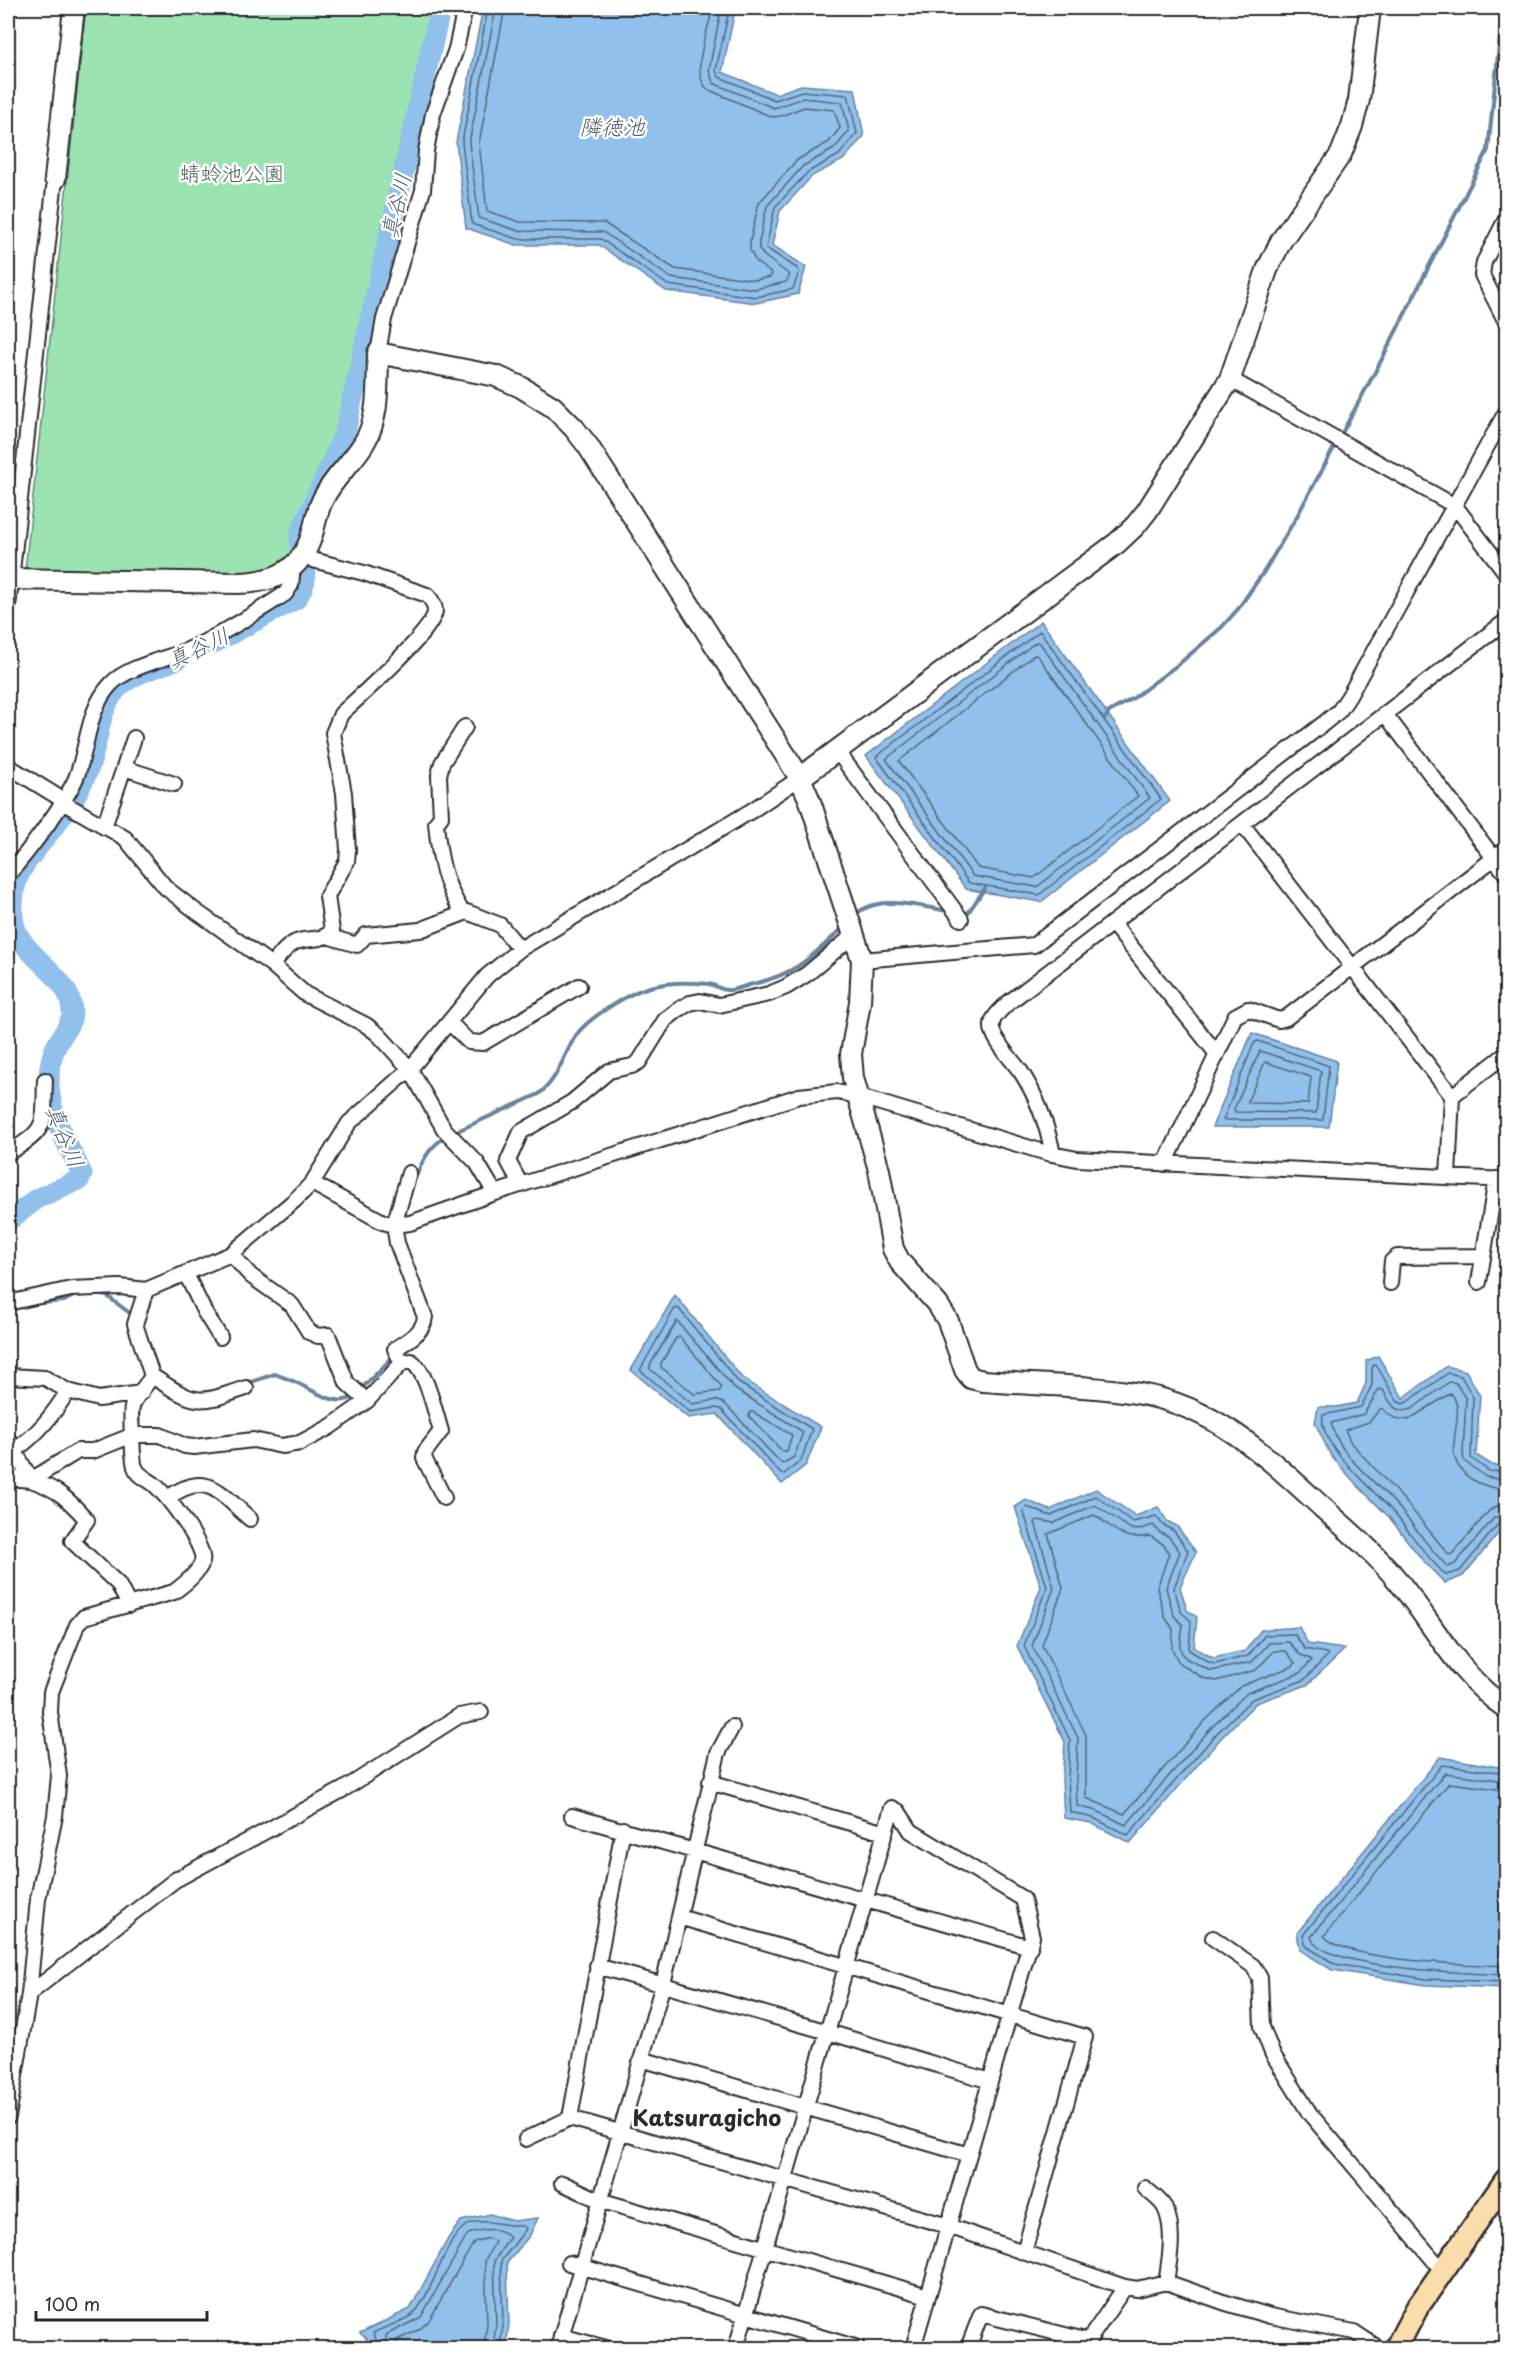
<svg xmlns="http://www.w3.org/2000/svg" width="1514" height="2356" font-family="'Playpen Sans','Klee One',sans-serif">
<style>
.green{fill:#9be4b2;stroke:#63886e;stroke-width:1.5}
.water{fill:#90c0eb;stroke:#68849e;stroke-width:1.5}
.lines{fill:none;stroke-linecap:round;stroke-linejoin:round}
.shore{stroke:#536778;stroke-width:1.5}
.stream{stroke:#68849e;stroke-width:4}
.river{stroke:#90c0eb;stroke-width:21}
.street-casing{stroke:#2b2b2b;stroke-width:18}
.secondary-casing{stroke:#2b2b2b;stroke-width:24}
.primary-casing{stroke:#2b2b2b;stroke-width:26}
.street{stroke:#fff;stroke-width:14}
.secondary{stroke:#fff;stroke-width:20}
.primary{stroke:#fbddab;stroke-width:21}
.labels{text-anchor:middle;stroke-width:5;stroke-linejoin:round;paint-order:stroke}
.park-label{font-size:21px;fill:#4d6254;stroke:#fff}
.water-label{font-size:22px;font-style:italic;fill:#4e5f6e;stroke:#fff}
.neighbourhood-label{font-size:22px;font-weight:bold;fill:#2b2b2b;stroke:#fff}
</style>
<rect width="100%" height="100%" fill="#fff"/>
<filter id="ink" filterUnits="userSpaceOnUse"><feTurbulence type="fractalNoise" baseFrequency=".0167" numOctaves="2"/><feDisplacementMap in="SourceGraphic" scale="12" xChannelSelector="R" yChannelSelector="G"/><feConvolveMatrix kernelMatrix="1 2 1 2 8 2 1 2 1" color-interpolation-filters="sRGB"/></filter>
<g filter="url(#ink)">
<path class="green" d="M 86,8 L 434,8 L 434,19 L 341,431 L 299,521 L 295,532 L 296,552 L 289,561 L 261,575 L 25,570 Z"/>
<path class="water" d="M 483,8 L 733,8 L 734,15 L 722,72 L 776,94 L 801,85 L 855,89 L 864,136 L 843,160 L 812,176 L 780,211 L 772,245 L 806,267 L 798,294 L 756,303 L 666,291 L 599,245 L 516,245 L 466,228 L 456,142 Z
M 1041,621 L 1170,801 L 1041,902 L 966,889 L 866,756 Z
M 1252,1033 L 1337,1061 L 1329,1127 L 1212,1127 Z
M 675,1295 L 743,1379 L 821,1427 L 806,1465 L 782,1484 L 717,1414 L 688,1418 L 631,1370 Z
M 1378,1356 L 1403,1398 L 1447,1366 L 1466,1371 L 1480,1396 L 1476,1455 L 1492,1465 L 1506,1467 L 1506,1524 L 1463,1576 L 1445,1583 L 1423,1561 L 1389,1517 L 1358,1486 L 1331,1456 L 1315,1423 L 1318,1407 L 1336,1407 L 1357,1403 L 1366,1383 L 1366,1361 Z
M 1096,1489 L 1136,1516 L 1158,1507 L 1167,1521 L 1177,1526 L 1196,1552 L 1180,1587 L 1187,1610 L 1197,1617 L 1194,1647 L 1213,1658 L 1245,1651 L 1261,1630 L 1299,1627 L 1308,1644 L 1345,1649 L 1307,1685 L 1256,1703 L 1222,1737 L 1130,1843 L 1091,1823 L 1064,1818 L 1062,1779 L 1065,1742 L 1017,1646 L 1041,1587 L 1015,1507 L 1026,1500 L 1050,1510 Z
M 1440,1757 L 1504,1768 L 1506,1765 L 1506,1988 L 1426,1985 L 1332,1970 L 1300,1950 L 1297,1933 Z
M 490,2214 L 513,2221 L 538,2218 L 530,2235 L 507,2263 L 509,2325 L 506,2348 L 376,2348 L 360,2333 L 410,2309 L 449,2237 L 461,2221 Z"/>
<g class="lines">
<path class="shore" d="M 488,8 L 462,142 L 472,224 L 518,239 L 601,239 L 668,285 L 756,297 L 793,289 L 799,272 L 798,269 L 766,248 L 775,207 L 808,172 L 839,155 L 857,133 L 848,95 L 802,91 L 775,100 L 719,77 L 716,70 L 728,15 L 727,8
M 496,8 L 469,143 L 479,218 L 519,231 L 603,232 L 671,278 L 755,289 L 786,282 L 790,275 L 764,256 L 759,249 L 759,242 L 767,206 L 803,166 L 834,149 L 849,131 L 842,102 L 803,98 L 774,108 L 713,83 L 709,70 L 720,15 L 720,8
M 505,8 L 479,143 L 487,211 L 520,222 L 604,223 L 675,269 L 755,280 L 770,277 L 772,274 L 756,262 L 750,250 L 750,241 L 759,203 L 797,160 L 829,142 L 840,128 L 834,110 L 804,107 L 781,116 L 772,117 L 707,89 C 691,71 706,37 711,15 L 711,8
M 1040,631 L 1161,799 L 1039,895 L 969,883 L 876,757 Z
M 1036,642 L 1040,643 L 1150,798 L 1037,887 L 973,876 L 886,759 Z
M 1034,655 L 1038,656 L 1138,796 L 1034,878 L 978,868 L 899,761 Z
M 1258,1041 L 1329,1066 L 1323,1120 L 1223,1120 L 1254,1043 Z
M 1260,1051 L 1321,1071 L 1316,1113 L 1235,1112 L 1234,1109 Z
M 1265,1062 L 1311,1077 L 1308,1104 L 1248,1103 L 1248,1100 Z
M 675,1308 L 679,1309 L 739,1383 L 812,1429 L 801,1461 L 784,1474 L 781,1474 L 721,1409 L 715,1408 L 690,1412 L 640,1370 Z
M 677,1321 L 735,1389 L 803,1432 L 794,1457 L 782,1464 L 725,1404 L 716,1400 L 692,1404 L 650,1369 L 650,1365 Z
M 680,1337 L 721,1386 L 720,1391 L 694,1394 L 661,1367 L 661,1363 L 676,1338 Z
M 750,1412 L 753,1412 L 792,1435 L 787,1451 L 782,1451 L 749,1416 Z
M 1506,1472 L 1489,1471 L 1471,1458 L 1473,1397 L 1461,1376 L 1448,1373 L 1407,1402 L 1403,1404 L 1397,1401 L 1377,1366 L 1374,1365 L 1372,1368 L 1372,1385 L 1361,1407 L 1323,1415 C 1317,1446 1377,1492 1395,1514 C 1412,1535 1426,1557 1446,1575 L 1460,1571 L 1499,1523 L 1506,1521
M 1506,1480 L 1486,1477 L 1464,1461 L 1463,1454 L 1466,1399 L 1456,1383 L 1449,1382 L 1412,1409 C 1395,1415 1390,1403 1383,1390 L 1379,1389 L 1364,1414 L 1331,1423 C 1341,1460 1377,1481 1400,1509 C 1416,1528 1429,1549 1448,1567 L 1455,1564 L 1494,1518 L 1506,1514
M 1506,1489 C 1492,1488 1483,1486 1471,1479 C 1434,1454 1471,1418 1451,1393 L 1408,1420 L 1394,1418 L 1381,1408 L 1369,1422 L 1345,1430 L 1351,1443 L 1405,1501 L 1449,1555 L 1452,1554 L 1489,1511 L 1497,1506 L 1506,1505
M 1096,1496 L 1133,1522 L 1156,1516 L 1163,1525 L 1174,1531 L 1188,1551 L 1174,1588 L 1181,1612 L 1191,1621 L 1189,1650 L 1210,1663 L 1215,1664 L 1248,1656 L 1265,1635 L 1294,1634 L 1305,1649 L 1326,1653 L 1328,1655 L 1304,1680 L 1252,1699 L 1217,1733 L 1128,1835 L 1093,1818 L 1070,1812 L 1068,1779 L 1070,1740 L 1024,1646 L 1047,1587 L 1023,1510 L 1027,1507 L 1051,1516 Z
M 1095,1505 L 1131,1529 L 1138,1530 L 1153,1525 L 1159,1532 L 1169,1537 L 1180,1552 L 1166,1588 L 1174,1616 L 1183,1625 L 1180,1647 L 1182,1654 L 1187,1659 L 1211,1671 L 1252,1662 L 1269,1643 L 1289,1642 L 1299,1654 L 1312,1660 L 1300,1673 L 1247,1693 L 1212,1727 L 1126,1825 L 1097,1811 L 1077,1806 L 1076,1779 L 1078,1738 L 1032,1646 L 1054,1588 L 1035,1522 L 1038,1520 L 1054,1523 Z
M 1094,1515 C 1119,1530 1119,1541 1150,1536 L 1163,1544 L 1169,1553 L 1157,1588 L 1165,1617 L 1173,1629 L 1172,1649 L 1179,1663 L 1203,1678 L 1216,1681 L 1256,1670 L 1274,1651 L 1286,1651 L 1295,1663 L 1293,1666 L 1241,1686 L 1205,1721 L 1124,1814 L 1086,1798 L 1086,1735 L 1042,1645 L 1063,1588 L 1048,1534 Z
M 1506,1773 L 1442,1765 L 1303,1935 L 1306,1946 L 1335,1964 L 1426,1979 L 1506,1982
M 1506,1781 L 1445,1773 L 1311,1937 C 1322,1970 1474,1973 1506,1975
M 1506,1790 L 1449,1783 L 1324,1936 C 1345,1962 1471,1964 1506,1966
M 380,2348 L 373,2333 C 384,2327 407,2321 415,2312 C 432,2294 445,2241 464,2227 C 480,2215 505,2227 523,2226 L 526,2229 L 501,2261 L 503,2325 L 500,2348
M 387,2348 L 386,2335 L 421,2317 L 468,2234 C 483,2229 498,2226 510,2237 L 494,2261 L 496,2324 L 493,2348
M 396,2348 L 397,2340 L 420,2329 L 428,2322 L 474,2242 L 489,2238 L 495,2242 L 485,2260 L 487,2324 L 484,2348"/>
<path class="stream" d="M 1105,718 L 1109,712 L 1132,699 L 1180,663 L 1222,627 L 1238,609 L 1265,570 L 1297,516 L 1382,359 L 1488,150 L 1503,8
M 960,912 L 968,913 L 985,888
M 853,917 C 876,892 920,907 949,911
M 453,1133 L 539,1094 C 558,1079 563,1057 575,1037 C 586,1019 630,992 650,987 C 668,982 691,982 709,984 C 715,985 721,990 727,990 C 733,991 742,987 749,985 C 796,975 810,958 844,927
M 410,1191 C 419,1170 425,1148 446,1137
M 93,1294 L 107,1296 L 135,1317
M 32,1304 L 64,1301 L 80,1293
M 146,1336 L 159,1373 L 163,1375
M 419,1339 L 425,1335 L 431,1325 L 429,1319
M 245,1384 L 275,1374 C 282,1377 290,1379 297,1383 C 313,1390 339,1410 355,1395
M 360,1390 L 395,1355"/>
<path class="river" d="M 212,644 L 296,599 C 316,571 298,563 300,534 L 345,432 L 438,19 L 437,8
M 8,1221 L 38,1198 L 79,1180 L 82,1174 C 63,1134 39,1100 53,1054 C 56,1042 72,1024 72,1014 C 73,971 15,958 13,916 C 12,904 14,886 19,875 C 24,862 36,850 45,838 C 62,816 78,796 88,770 C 99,744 97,711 117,689 C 132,673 159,667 178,659"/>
<defs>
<path id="street" d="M 1506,219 L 1484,262 L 1482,275 L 1506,322
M 378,353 L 384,319 L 423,190 L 426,151 L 433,114 L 456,49 L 465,8
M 1230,379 L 1455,506 L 1506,573
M 8,608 L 55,179
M 1385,714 L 1506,874
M 837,751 L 961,919
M 8,766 L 63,800
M 124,768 L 174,784
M 62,802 L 125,838 L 166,888 L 197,912 L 272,965 L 305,994 L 366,1025 L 378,1034 L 410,1069 L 444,1129 L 477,1163 L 495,1193
M 1242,824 L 1452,1096 L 1448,1176
M 104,827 L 134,738
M 8,875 C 28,852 64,805 76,778 C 88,748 87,709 111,684 C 128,666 167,659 190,649 C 223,634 255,613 285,594 L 291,585 L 293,566
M 463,913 C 444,885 439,856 436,823 L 441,817 L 439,775 L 442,763 L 465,727
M 1112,923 L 1217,1054
M 327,936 L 357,945 L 366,935 L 420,930 L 467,912 L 500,925 L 520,949
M 862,960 L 1034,945 L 1323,724 L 1339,711 L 1349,696 L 1506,412
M 272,965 C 279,957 286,946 296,942 C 309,937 322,942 332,931 L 327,896 L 347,861 L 348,850 L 344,793 L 333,733 L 341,714 C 358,698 434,631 435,611 C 435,605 431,599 427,595 L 364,573 L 301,557
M 449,1022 L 469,1042 L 483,1043 L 579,986
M 1452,1096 L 1506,1054
M 8,1153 C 50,1129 43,1123 45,1080
M 1053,1154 C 1047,1125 1038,1098 1021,1072 C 1014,1062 990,1037 992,1025 C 992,1017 1002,1009 1008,1003 L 1506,621
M 1165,1164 L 1235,1016 L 1248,1009 L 1279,1020 L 1286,1018 L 1506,849
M 409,1173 L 394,1225 L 397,1243 L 425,1317 C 423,1333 407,1341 395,1349 L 402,1363 L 411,1361 C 427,1371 435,1413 441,1431 L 425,1452 L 424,1458 L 444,1498
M 312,1183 L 383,1222 L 394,1225 L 410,1223 L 495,1193 L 799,1096 L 837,1092 L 857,1096 L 1047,1153 L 1077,1159 L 1506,1180
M 521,1185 L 508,1161 L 521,1132 L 572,1102 L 609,1071 L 632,1066 L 639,1062 L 665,1020 L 678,1010 L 690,1003 L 700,1001 L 719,1005 L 769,994 L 786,987 L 807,974 L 854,935
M 231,1254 L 251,1276 L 292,1305 L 309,1332 L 318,1336 L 328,1335 L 347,1383 L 367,1401
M 186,1274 L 204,1311 L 220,1337
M 1479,1282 L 1496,1179
M 1390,1283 L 1392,1261 L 1397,1257 L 1482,1256
M 8,1303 L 71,1289 L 120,1287 L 146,1290 L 231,1254 L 295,1200 L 312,1183 L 349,1123 L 410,1069 L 487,976 L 520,949 L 751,811 L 800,778
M 8,1376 L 45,1378 L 68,1391 L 99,1399 L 141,1393
M 152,1376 C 197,1405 196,1405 246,1388
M 8,1439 L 31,1480 C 58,1489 68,1499 87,1520 L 72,1541 L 118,1584 L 129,1605
M 14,1451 C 38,1434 53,1415 68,1391
M 8,1478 L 31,1480 L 78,1451 L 93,1451 L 133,1435 L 160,1435 L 185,1446 L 194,1447 L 253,1440 L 282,1446 L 300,1443 L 330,1427 L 367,1401 L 402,1363
M 168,1498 C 207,1469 221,1494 250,1519
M 710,1782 L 885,1833
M 572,1816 L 1030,1947
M 679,1917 L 1085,2037 L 1024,2252
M 1213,1938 L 1253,1966 L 1260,1978 L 1262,2027 L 1272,2053 L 1310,2114 L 1442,2270
M 597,1966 L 828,2032 L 990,2081
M 29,1994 L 175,1880 L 344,1789 L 459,1716 L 481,1712
M 641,2059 L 969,2155
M 8,2117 L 29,1994 L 38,1899 L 55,1816 L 59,1776 L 50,1712 L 51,1692 L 77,1625 L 84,1617 L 174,1592 C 183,1585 198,1574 202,1562 C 207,1547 167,1496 155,1485 C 148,1479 138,1476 135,1467 C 133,1463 130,1411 132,1407 C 134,1397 147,1385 152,1376 L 135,1324 L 146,1290
M 570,2118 L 623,1829
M 526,2139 L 570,2118 L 948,2226 L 1125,2287 L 1137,2289 L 1166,2282 L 1223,2302 L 1270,2316 L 1354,2332 L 1378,2348
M 562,2183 L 599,2200 L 928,2296
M 1145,2188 C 1151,2194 1161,2200 1165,2208 C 1175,2229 1170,2259 1166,2282
M 569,2263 L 858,2348
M 561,2336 L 606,2348
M 1084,2347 L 1125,2287
M 558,2348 L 663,1984 L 718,1753 L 732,1727
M 736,2348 L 892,1808 L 898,1811 L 911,1831 L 1023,1899 L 1032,1937 L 913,2348
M 968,2348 L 981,2314 L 1089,2341"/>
<path id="secondary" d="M 55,179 L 74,8
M 11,579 L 238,583 C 269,582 296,575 309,543 C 315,529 316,512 323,499 C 333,478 352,463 364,443 C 380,417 377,382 378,353 L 496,376 L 521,387 L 553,407 L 574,428 L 588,446 L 800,778 L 810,801 L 862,960 L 860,1002 L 851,1054 L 853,1078 L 879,1170 L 893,1249 L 900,1262 L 938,1305 L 948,1321 L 965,1370 L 971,1378 L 983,1381 C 1035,1385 1089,1385 1141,1394 C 1218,1408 1268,1458 1323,1508 C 1349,1531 1376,1554 1398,1581 C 1433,1623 1459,1677 1506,1708
M 800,778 L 1117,543 L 1135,526 L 1147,511 L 1230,379 L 1267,270 L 1281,241 L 1341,154 L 1352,126 L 1359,100 L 1370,8"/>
<path id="primary" d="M 1396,2348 L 1417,2308 L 1506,2180"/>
</defs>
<use href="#street" class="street-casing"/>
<use href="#secondary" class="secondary-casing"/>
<use href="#primary" class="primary-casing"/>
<use href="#street" class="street"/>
<use href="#secondary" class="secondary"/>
<use href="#primary" class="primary"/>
</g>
</g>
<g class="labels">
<g class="park-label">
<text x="232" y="181">蜻蛉池公園</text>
</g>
<g class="water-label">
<text x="612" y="135">隣徳池</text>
<text transform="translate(396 206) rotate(-77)" y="8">真谷川</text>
<text transform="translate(198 648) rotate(-25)" y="8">真谷川</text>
<text transform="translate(65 1136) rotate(68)" y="8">真谷川</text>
</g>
<g class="neighbourhood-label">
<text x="707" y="2126">Katsuragicho</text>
</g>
</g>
<rect width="1514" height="2356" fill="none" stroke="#fff" stroke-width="30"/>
<rect x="15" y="15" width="1484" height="2326" fill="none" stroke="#2b2b2b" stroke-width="2" filter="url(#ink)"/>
<path d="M36 2311v9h171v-9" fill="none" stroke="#2b2b2b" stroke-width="3"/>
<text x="45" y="2311" font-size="18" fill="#2b2b2b" stroke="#ffffff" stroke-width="4.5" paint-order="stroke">100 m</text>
</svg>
